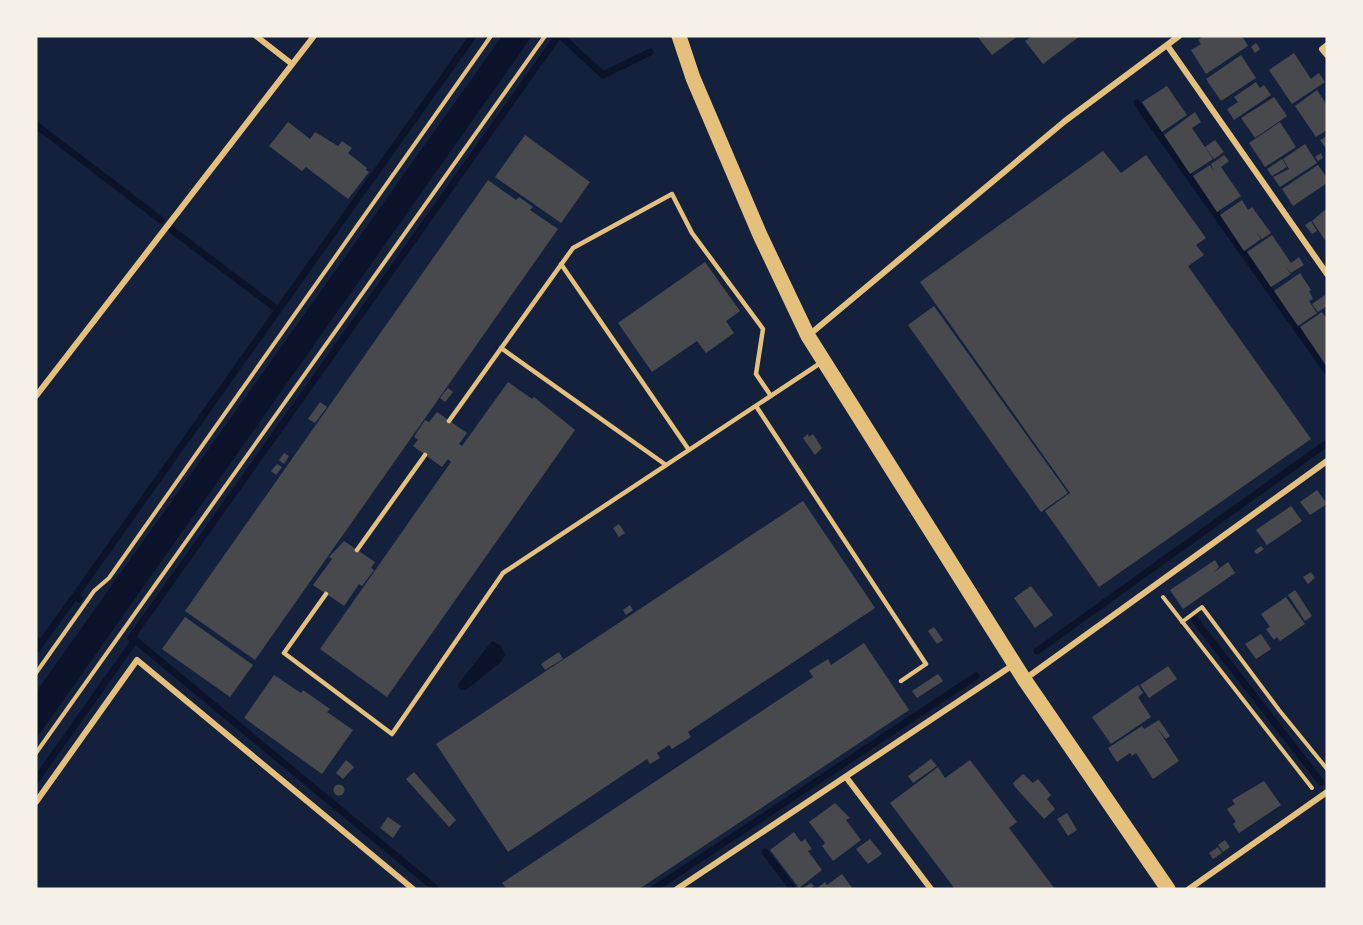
<svg xmlns="http://www.w3.org/2000/svg" width="1363" height="925" font-family="Figtree,sans-serif">
<style>
.water{fill:#0b132b}
.lines{fill:none;stroke-linecap:round;stroke-linejoin:round}
.stream{stroke:#0b132b;stroke-width:7}
.building{fill:#48494c}
.path{stroke:#e5c07b;stroke-width:4}
.service{stroke:#e5c07b;stroke-width:4.5}
.minor{stroke:#e5c07b;stroke-width:6}
.primary{stroke:#e5c07b;stroke-width:15}
</style>
<rect width="100%" height="100%" fill="#14213d"/>
<path class="water" d="M 502,36 L 532,36 L 36,739 L 36,692 Z
M 492,641 L 501,646 L 505,655 L 501,662 L 466,690 L 461,690 L 458,687 L 459,683 Z"/>
<g class="lines">
<path class="stream" d="M 561,36 L 603,75 L 650,52
M 1137,103 L 1327,371
M 36,125 L 161,220
M 172,230 L 278,310
M 79,599 L 75,596 L 473,36
M 1195,620 L 1321,782
M 131,638 L 558,36
M 36,639 L 36,640
M 135,640 L 436,889
M 36,650 L 75,596
M 1037,651 L 1327,443
M 36,780 L 135,640 L 132,639
M 765,852 L 793,889
M 654,889 L 976,676"/>
</g>
<path class="building" d="M 977,36 L 1018,36 L 992,55 Z
M 1032,36 L 1080,36 L 1043,64 L 1025,41 Z
M 1204,36 L 1242,36 L 1248,46 L 1206,74 L 1191,50 L 1201,44 L 1198,40 Z
M 1256,43 L 1260,49 L 1255,53 L 1251,47 Z
M 1294,53 L 1311,79 L 1319,73 L 1325,82 L 1292,104 L 1269,70 Z
M 1241,55 L 1256,78 L 1221,101 L 1206,79 Z
M 1256,82 L 1260,88 L 1264,85 L 1271,95 L 1234,120 L 1227,109 L 1238,102 L 1234,97 Z
M 1167,86 L 1187,115 L 1162,132 L 1142,102 Z
M 1317,90 L 1327,105 L 1327,130 L 1316,137 L 1295,106 Z
M 1274,97 L 1287,116 L 1255,138 L 1241,118 Z
M 1195,112 L 1201,122 L 1192,128 L 1213,159 L 1190,174 L 1164,135 Z
M 288,122 L 310,139 L 315,132 L 338,146 L 342,141 L 352,148 L 348,153 L 367,168 L 366,170 L 369,172 L 348,199 L 306,167 L 302,171 L 269,146 Z
M 1280,122 L 1296,147 L 1265,167 L 1249,143 Z
M 525,135 L 590,182 L 561,223 L 495,177 Z
M 1327,136 L 1327,150 L 1320,140 Z
M 1215,140 L 1224,152 L 1214,159 L 1205,147 Z
M 1305,144 L 1317,163 L 1280,187 L 1273,177 L 1289,169 L 1283,159 Z
M 1103,151 L 1121,173 L 1146,155 L 1206,238 L 1196,245 L 1204,255 L 1188,266 L 1311,439 L 1099,587 L 1045,511 L 1070,493 L 920,282 Z
M 1321,153 L 1323,158 L 1318,161 L 1315,157 Z
M 1224,155 L 1229,161 L 1221,167 L 1241,196 L 1217,212 L 1193,176 L 1210,165 L 1214,172 L 1211,164 Z
M 1282,159 L 1287,167 L 1272,176 L 1267,169 Z
M 1318,165 L 1327,178 L 1327,183 L 1293,206 L 1282,189 Z
M 488,180 L 516,200 L 519,197 L 533,207 L 530,210 L 558,229 L 255,660 L 185,611 Z
M 1242,200 L 1248,210 L 1252,207 L 1271,233 L 1262,239 L 1255,230 L 1261,239 L 1244,251 L 1220,215 Z
M 1327,208 L 1327,238 L 1325,240 L 1312,221 Z
M 1311,221 L 1317,231 L 1312,234 L 1305,225 Z
M 1272,235 L 1291,263 L 1299,257 L 1304,265 L 1291,273 L 1285,266 L 1291,274 L 1271,287 L 1247,252 Z
M 705,262 L 740,311 L 726,321 L 734,333 L 706,353 L 697,341 L 652,372 L 618,323 Z
M 1300,273 L 1311,290 L 1309,291 L 1313,299 L 1309,301 L 1317,313 L 1298,326 L 1274,291 Z
M 1325,295 L 1327,306 L 1318,312 L 1312,304 Z
M 934,306 L 1068,493 L 1041,512 L 908,325 Z
M 1322,312 L 1327,319 L 1327,367 L 1300,327 Z
M 508,382 L 532,399 L 534,397 L 575,430 L 387,697 L 320,649 L 451,462 L 448,459 L 442,467 L 413,446 L 418,440 L 414,437 L 425,420 L 429,422 L 437,412 L 467,433 L 459,444 L 462,446 Z
M 448,388 L 453,392 L 445,402 L 440,398 Z
M 320,402 L 327,407 L 315,423 L 308,419 Z
M 808,434 L 809,437 L 813,434 L 822,448 L 815,455 L 803,438 Z
M 284,453 L 289,456 L 284,464 L 279,460 Z
M 277,464 L 282,467 L 276,475 L 271,471 Z
M 1317,490 L 1327,504 L 1310,515 L 1300,502 Z
M 803,501 L 875,608 L 688,732 L 691,737 L 672,749 L 669,745 L 657,753 L 660,758 L 650,764 L 647,759 L 508,852 L 436,744 Z
M 1291,506 L 1302,521 L 1267,545 L 1256,530 Z
M 619,524 L 625,533 L 619,537 L 613,528 Z
M 344,541 L 375,562 L 371,568 L 374,570 L 362,586 L 359,584 L 344,606 L 313,585 L 332,559 L 329,557 Z
M 1261,546 L 1264,549 L 1257,554 L 1254,551 Z
M 1215,560 L 1219,567 L 1213,573 L 1228,562 L 1235,573 L 1183,609 L 1170,590 Z
M 1311,572 L 1315,578 L 1308,584 L 1303,577 Z
M 1031,586 L 1053,615 L 1035,628 L 1014,598 Z
M 1295,590 L 1312,616 L 1305,621 L 1288,595 Z
M 1286,597 L 1305,624 L 1280,641 L 1277,637 L 1274,640 L 1266,629 L 1270,627 L 1261,614 Z
M 630,605 L 633,610 L 626,615 L 623,610 Z
M 185,617 L 253,665 L 230,697 L 162,649 Z
M 934,627 L 943,640 L 937,644 L 928,631 Z
M 1261,634 L 1271,649 L 1256,659 L 1245,644 Z
M 864,643 L 909,710 L 639,889 L 507,889 L 502,883 L 813,677 L 809,671 L 828,659 L 831,665 Z
M 559,652 L 563,659 L 545,670 L 541,664 Z
M 1168,666 L 1177,679 L 1149,698 L 1140,685 Z
M 938,674 L 943,681 L 917,698 L 912,691 Z
M 274,675 L 301,693 L 303,690 L 330,709 L 327,712 L 353,730 L 322,774 L 244,718 Z
M 1138,685 L 1143,693 L 1138,697 L 1151,717 L 1111,744 L 1092,717 Z
M 1159,720 L 1170,736 L 1166,739 L 1157,728 L 1179,761 L 1153,779 L 1136,753 L 1132,756 L 1130,753 L 1117,762 L 1108,748 L 1142,726 L 1144,729 Z
M 931,759 L 937,766 L 913,783 L 908,776 Z
M 346,760 L 354,767 L 343,779 L 336,773 Z
M 970,760 L 1017,822 L 1009,828 L 1055,889 L 955,889 L 890,803 L 938,767 L 945,778 Z
M 414,772 L 456,820 L 449,827 L 406,779 Z
M 1023,774 L 1033,783 L 1038,779 L 1051,795 L 1047,799 L 1055,809 L 1044,819 L 1015,787 L 1013,783 Z
M 1264,781 L 1281,805 L 1239,833 L 1233,824 L 1236,822 L 1227,809 L 1235,804 L 1232,800 Z
M333.5 790a5.5 5.5 0 1 1 11 0a5.5 5.5 0 1 1-11 0Z
M 835,803 L 850,818 L 846,820 L 861,840 L 833,861 L 822,846 L 825,843 L 809,822 Z
M 1067,813 L 1077,830 L 1068,836 L 1057,819 Z
M 388,817 L 401,826 L 393,838 L 380,828 Z
M 794,832 L 801,842 L 805,839 L 812,849 L 808,851 L 822,870 L 799,888 L 770,850 Z
M 870,839 L 882,854 L 868,864 L 856,849 Z
M 1225,840 L 1230,847 L 1223,852 L 1218,845 Z
M 1218,847 L 1222,853 L 1213,859 L 1209,853 Z
M 842,874 L 853,889 L 816,889 L 825,882 L 827,885 Z
M 811,883 L 814,886 L 810,889 L 802,889 Z"/>
<g class="lines">
<path class="path" d="M 1163,597 L 1312,788
M 1182,622 L 1202,607 L 1279,710 L 1327,769
M 36,673 L 94,591 L 109,578 L 491,36
M 36,753 L 545,36"/>
<path class="service" d="M 561,264 L 689,450
M 501,348 L 666,465
M 756,406 L 926,664 L 901,681
M 449,421 L 573,248 L 672,194 L 692,233 L 763,329 L 756,374 L 771,396
M 357,550 L 425,455
M 326,594 L 284,653 L 392,734 L 503,573 L 822,362"/>
<path class="minor" d="M 256,36 L 292,64
M 1167,45 L 1327,274
M 1327,45 L 1322,49 L 1327,55
M 809,335 L 1065,121 L 1179,36
M 36,396 L 314,36
M 1025,679 L 1327,461
M 846,777 L 931,889
M 36,802 L 137,660 L 413,889
M 677,889 L 1013,665
M 1189,889 L 1327,792"/>
<path class="primary" d="M 679,36 L 693,78 L 760,235 L 808,336 L 1024,679 L 1168,889"/>
</g>
<rect width="1363" height="925" fill="none" stroke="#f6f1e7" stroke-width="75"/>
</svg>
